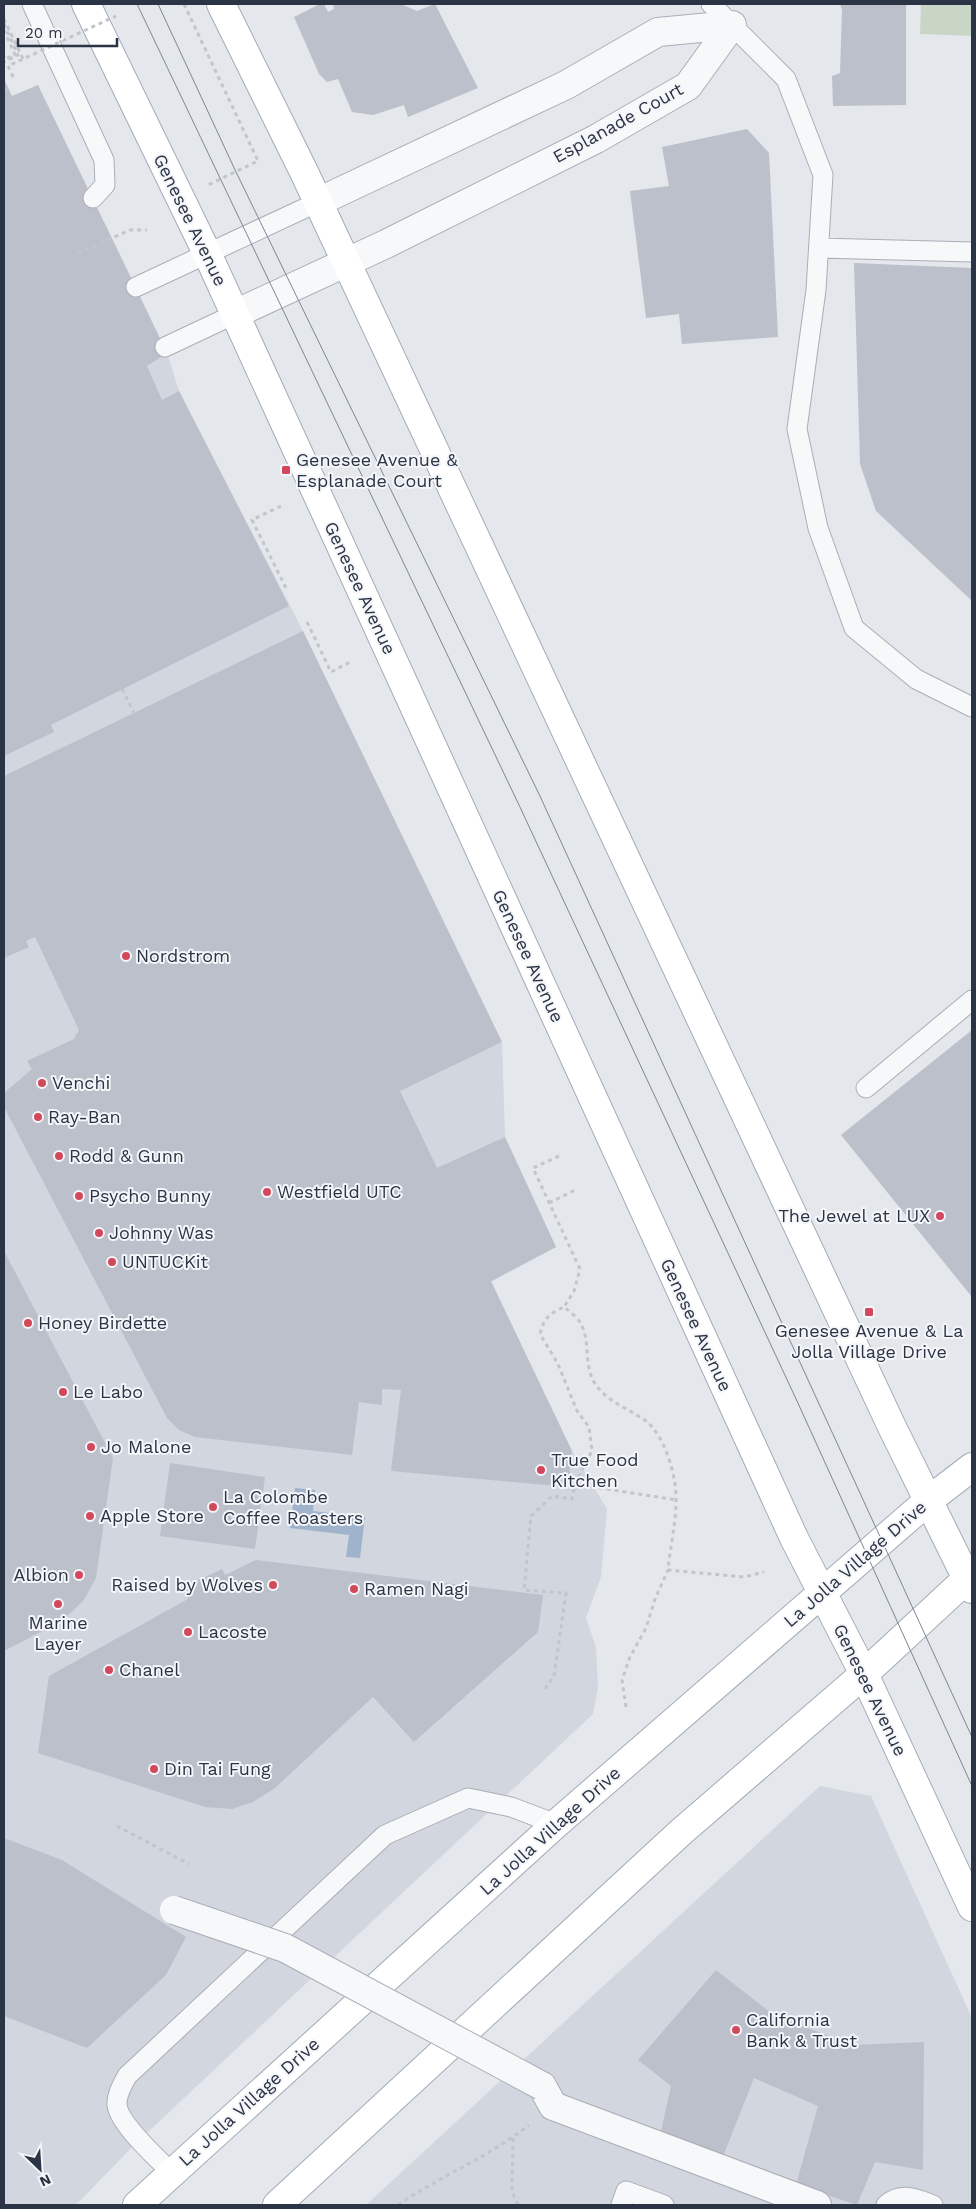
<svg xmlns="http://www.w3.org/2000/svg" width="976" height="2209" font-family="'Work Sans',sans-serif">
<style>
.built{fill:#d2d6de}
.green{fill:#c9d6c5}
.water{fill:#9fb4cc}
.building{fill:#bbc0ca}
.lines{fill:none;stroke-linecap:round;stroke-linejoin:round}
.service-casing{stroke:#a9aeb7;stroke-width:21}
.pedestrian-casing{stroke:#a9aeb7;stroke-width:30}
.minor-casing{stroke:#a9aeb7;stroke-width:30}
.primary-casing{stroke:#a3abb8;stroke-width:30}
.path{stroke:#c2c5cb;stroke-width:3;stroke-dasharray:4 4;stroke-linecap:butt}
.service{stroke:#f7f8fa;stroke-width:19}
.pedestrian{stroke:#f7f8fa;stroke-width:28}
.minor{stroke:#f7f8fa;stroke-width:28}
.primary{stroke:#fff;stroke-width:28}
.tram{stroke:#7d8696;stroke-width:1}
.pedestrian-bridge-casing{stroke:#a9aeb7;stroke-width:30;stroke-linecap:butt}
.path-bridge{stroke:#c2c5cb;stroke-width:3;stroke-dasharray:4 4;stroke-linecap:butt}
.pedestrian-bridge{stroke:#f7f8fa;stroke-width:28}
.poi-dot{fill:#d1495b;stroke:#f4f6f9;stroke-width:2}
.labels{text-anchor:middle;stroke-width:4;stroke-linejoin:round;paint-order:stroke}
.street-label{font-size:18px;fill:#2b3445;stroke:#f4f6f9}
.poi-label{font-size:18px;fill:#2b3445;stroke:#f4f6f9;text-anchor:start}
</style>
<rect width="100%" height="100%" fill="#e4e7ec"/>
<path class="built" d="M 104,221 L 167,353 L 179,391 L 303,631 L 502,1042 L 505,1137 L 556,1247 L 491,1282 L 572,1451 L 607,1509 L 601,1577 L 586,1618 L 596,1647 L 598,1687 L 593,1714 L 133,2146 L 76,2205 L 4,2205 L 4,271 Z
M 820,1786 L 871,1796 L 972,2018 L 972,2205 L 366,2205 Z"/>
<path class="green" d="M 921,4 L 972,4 L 972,36 L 920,34 Z"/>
<path class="water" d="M 295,1488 L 315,1490 L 313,1511 L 365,1517 L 360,1558 L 346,1557 L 349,1535 L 290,1528 Z"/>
<path class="building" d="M 320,4 L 324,4 L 328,12 L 334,9 L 333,4 L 401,4 L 417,11 L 435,4 L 478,88 L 408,117 L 404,105 L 373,115 L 352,112 L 338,79 L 327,82 L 319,74 L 294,17 Z
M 840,4 L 906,4 L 906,105 L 833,106 L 832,76 L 840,73 L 842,10 Z
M 4,79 L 12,96 L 38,85 L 167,353 L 147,366 L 162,400 L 179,391 L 289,606 L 51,725 L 54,732 L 4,756 Z
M 747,129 L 769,153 L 778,337 L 682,344 L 679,314 L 646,318 L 630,191 L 669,186 L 662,147 Z
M 854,263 L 972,268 L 972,601 L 876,511 L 860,464 Z
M 303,631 L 502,1042 L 400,1091 L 437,1168 L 505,1137 L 556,1247 L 491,1281 L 572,1451 L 568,1487 L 391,1471 L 401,1390 L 382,1389 L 382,1405 L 359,1402 L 352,1455 L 195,1437 L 179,1430 L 167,1418 L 4,1107 L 4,1093 L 32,1069 L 27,1061 L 74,1039 L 79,1030 L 35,937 L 26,941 L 29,947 L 4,958 L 4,776 Z
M 972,1030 L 972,1297 L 841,1135 Z
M 4,1251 L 113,1458 L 96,1578 L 84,1600 L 62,1621 L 4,1651 Z
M 170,1463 L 265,1477 L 255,1549 L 160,1536 Z
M 256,1560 L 543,1595 L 538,1632 L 414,1742 L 373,1697 L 275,1788 L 253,1802 L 232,1809 L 205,1807 L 38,1753 L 49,1676 L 188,1599 L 182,1588 L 222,1569 L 225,1575 Z
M 4,1838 L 62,1860 L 186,1937 L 166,1975 L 87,2048 L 4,2016 Z
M 716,1970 L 775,2016 L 854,2045 L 924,2042 L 923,2170 L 875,2162 L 857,2205 L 796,2185 L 818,2106 L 754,2078 L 722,2159 L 661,2131 L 671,2086 L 638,2060 Z"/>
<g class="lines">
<defs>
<path id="service" d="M 32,4 L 104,160 L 105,185 L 93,198
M 711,4 L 786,79 L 823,175 L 816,290 L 797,429 L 818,528 L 854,628 L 916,679 L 972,707
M 819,248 L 972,252
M 136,287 L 318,202
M 165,347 L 235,314
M 866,1088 L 972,1000
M 171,2172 C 158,2159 119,2124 117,2105 C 116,2095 123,2084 127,2076 L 385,1835 L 468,1798 L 511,1807 L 556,1824
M 621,2205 L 626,2191 L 664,2205
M 886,2205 C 901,2191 917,2199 933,2205"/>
<path id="pedestrian" d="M 542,2086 L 553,2106 L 817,2205"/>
<path id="minor" d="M 318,202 L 566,85 L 658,32 L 732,25
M 235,314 L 386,244 L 596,139 L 688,86 L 732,25"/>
<path id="primary" d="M 86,4 L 207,253 L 794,1538 L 864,1674 L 972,1907
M 221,4 L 304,172 L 892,1427 L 972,1589
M 137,2205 L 556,1824 L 929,1500 L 972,1467
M 277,2205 L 681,1832 L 864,1674 L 972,1574"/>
</defs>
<use href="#service" class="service-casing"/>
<use href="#pedestrian" class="pedestrian-casing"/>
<use href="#minor" class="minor-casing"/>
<use href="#primary" class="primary-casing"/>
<path class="path" d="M 184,4 L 258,161 L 208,185
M 4,19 L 23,59
M 4,24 L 18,55 L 4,62
M 4,30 L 15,55 L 5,59 L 4,56
M 4,91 L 8,88
M 78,253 L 130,230 L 147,230
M 281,506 L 252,520 L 287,590
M 307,622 L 331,672 L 352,661
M 122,689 L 134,713
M 559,1156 L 533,1168 L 580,1269 L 574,1291 L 564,1307
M 549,1203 L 575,1190
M 575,1484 L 677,1500
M 545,1689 L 554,1676 L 566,1593 L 524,1590 L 531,1516 L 552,1496 L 572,1499 L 575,1484 L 592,1451 L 589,1427 L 577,1411 L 558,1364 L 540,1334 C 544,1318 549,1314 564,1307 C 570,1312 579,1318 582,1326 C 590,1344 584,1364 594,1382 C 606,1402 628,1408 646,1421 C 665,1436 677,1477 676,1501 C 676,1524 670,1547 668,1570 L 744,1577 L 764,1572
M 626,1707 L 622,1680 L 630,1657 L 646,1628 L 655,1599 L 668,1570
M 117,1826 L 189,1864
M 513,2138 L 512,2192 L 518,2205
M 398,2205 C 440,2176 489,2157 529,2125"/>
<use href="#service" class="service"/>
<use href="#pedestrian" class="pedestrian"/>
<use href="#minor" class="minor"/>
<use href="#primary" class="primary"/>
<path class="tram" d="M 137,4 L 519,805 L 797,1401 L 972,1786
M 158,4 L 236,172 L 539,794 L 972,1737"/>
<defs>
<path id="pedestrian-bridge" d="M 174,1910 L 285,1948 L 542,2086"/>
</defs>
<use href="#pedestrian-bridge" class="pedestrian-bridge-casing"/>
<path class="path-bridge" d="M 13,77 L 8,66 L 116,16"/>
<use href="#pedestrian-bridge" class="pedestrian-bridge"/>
</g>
<g class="poi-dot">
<rect x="281" y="465" width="10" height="10" rx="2.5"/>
<circle cx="126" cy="956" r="5"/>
<circle cx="42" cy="1083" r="5"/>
<circle cx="38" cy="1117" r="5"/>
<circle cx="59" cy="1156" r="5"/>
<circle cx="267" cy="1192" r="5"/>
<circle cx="79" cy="1196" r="5"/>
<circle cx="940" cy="1216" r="5"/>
<circle cx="99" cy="1233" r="5"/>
<circle cx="112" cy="1262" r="5"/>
<rect x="864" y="1307" width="10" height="10" rx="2.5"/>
<circle cx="28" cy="1323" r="5"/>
<circle cx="63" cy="1392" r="5"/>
<circle cx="91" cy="1447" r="5"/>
<circle cx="541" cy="1470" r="5"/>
<circle cx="213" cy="1507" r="5"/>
<circle cx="90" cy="1516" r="5"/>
<circle cx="79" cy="1575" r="5"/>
<circle cx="273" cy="1585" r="5"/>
<circle cx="354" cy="1589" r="5"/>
<circle cx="58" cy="1604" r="5"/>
<circle cx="188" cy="1632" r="5"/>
<circle cx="109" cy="1670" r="5"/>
<circle cx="154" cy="1769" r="5"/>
<circle cx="736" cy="2030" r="5"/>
</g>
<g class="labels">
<g class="street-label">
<text transform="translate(618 123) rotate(-29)" y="6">Esplanade Court</text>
<text transform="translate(190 220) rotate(64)" y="6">Genesee Avenue</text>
<text transform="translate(360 588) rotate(65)" y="6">Genesee Avenue</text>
<text transform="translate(528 956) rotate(65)" y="6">Genesee Avenue</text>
<text transform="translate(696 1325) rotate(65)" y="6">Genesee Avenue</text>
<text transform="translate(855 1564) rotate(-41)" y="6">La Jolla Village Drive</text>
<text transform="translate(870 1690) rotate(64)" y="6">Genesee Avenue</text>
<text transform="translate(550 1831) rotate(-42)" y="6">La Jolla Village Drive</text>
<text transform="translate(249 2102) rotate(-42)" y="6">La Jolla Village Drive</text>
</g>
<g class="poi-label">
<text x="296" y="466">Genesee Avenue &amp;<tspan x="296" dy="21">Esplanade Court</tspan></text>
<text x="136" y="962">Nordstrom</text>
<text x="52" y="1089">Venchi</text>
<text x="48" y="1123">Ray-Ban</text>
<text x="69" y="1162">Rodd &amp; Gunn</text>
<text x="277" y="1198">Westfield UTC</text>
<text x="89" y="1202">Psycho Bunny</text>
<text x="930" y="1222" text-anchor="end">The Jewel at LUX</text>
<text x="109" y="1239">Johnny Was</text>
<text x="122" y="1268">UNTUCKit</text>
<text x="38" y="1329">Honey Birdette</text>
<text x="869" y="1337" text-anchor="middle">Genesee Avenue &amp; La<tspan x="869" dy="21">Jolla Village Drive</tspan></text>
<text x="73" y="1398">Le Labo</text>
<text x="101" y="1453">Jo Malone</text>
<text x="551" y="1466">True Food<tspan x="551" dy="21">Kitchen</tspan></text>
<text x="223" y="1503">La Colombe<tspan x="223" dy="21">Coffee Roasters</tspan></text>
<text x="100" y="1522">Apple Store</text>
<text x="69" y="1581" text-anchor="end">Albion</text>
<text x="263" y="1591" text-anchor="end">Raised by Wolves</text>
<text x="364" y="1595">Ramen Nagi</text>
<text x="58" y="1629" text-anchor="middle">Marine<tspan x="58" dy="21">Layer</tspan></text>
<text x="198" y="1638">Lacoste</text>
<text x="119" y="1676">Chanel</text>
<text x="164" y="1775">Din Tai Fung</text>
<text x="746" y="2026">California<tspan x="746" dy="21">Bank &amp; Trust</tspan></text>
</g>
</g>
<rect width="976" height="2209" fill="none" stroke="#2b3445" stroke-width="10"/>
<g transform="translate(40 2169) rotate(155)" stroke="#f4f6f9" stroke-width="4" paint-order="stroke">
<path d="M0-4L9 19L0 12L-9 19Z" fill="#2b3445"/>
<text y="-8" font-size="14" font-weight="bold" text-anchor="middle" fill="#2b3445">N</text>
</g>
<path d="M18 38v8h99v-8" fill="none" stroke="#2b3445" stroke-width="2.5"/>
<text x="25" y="38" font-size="15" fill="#2b3445" stroke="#f4f6f9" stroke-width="4" paint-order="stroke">20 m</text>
</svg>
